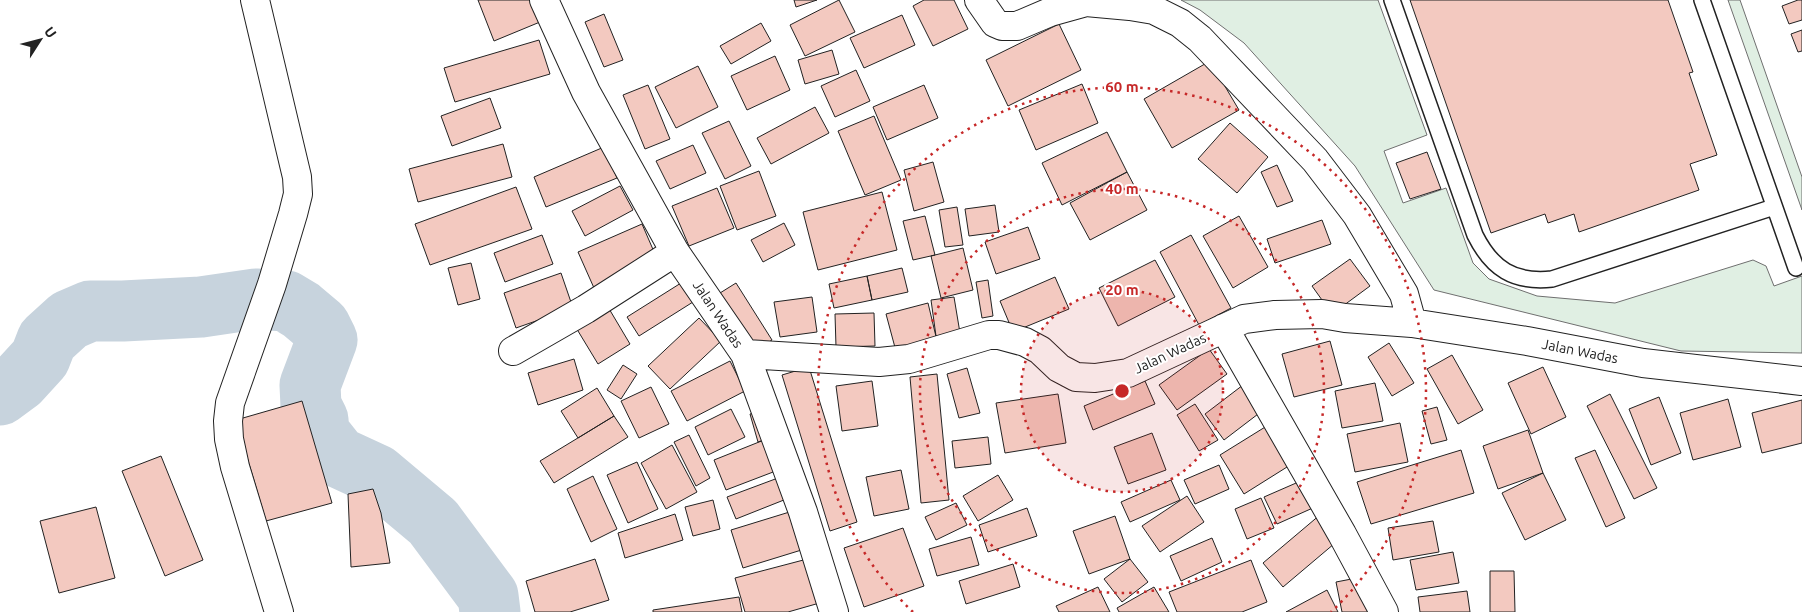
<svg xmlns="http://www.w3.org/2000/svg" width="1802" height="612" font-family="Ubuntu,sans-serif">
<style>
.green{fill:#e0efe3;stroke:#6f6f6f}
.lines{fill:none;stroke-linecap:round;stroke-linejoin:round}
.river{stroke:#c7d3dd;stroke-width:61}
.building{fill:#f3c9c0;stroke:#222}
.lane-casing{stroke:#222;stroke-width:18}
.street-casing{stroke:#222;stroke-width:30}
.lane{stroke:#fff;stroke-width:15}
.street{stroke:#fff;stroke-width:28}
.ring{fill:none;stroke:#c62828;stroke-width:2.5;stroke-dasharray:2.5 5}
.labels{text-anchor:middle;stroke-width:4;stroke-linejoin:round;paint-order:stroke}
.street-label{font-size:14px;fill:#222;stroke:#fff}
.centre{fill:#c62828;stroke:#fff;stroke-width:2.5}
.ring-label{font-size:15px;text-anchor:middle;font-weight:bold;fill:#c62828;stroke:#fff;stroke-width:4;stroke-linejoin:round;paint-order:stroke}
</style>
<rect width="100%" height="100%" fill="#fff"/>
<path class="green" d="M 1181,0 L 1378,0 L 1427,135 L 1384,151 L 1403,203 L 1446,188 L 1473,263 L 1489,279 L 1537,296 L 1615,303 L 1753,260 L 1766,266 L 1774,286 L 1802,276 L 1802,353 L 1681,351 L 1434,290 L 1355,166 L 1244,43 L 1200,10 Z
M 1728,0 L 1740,0 L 1802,177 L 1802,210 Z"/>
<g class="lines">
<path class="river" d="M 0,395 L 19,381 L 40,358 L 47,340 L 69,320 L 90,311 L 123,311 L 201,307 L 256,299 L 286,301 L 301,310 L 320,326 L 327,340 L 310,385 L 311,406 L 318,420 L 319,433 L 338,457 L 377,475 L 433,522 L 488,596 L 490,612"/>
</g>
<path class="building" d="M 478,0 L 532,0 L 540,22 L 494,41 Z
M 794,0 L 817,0 L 796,7 Z
M 839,0 L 855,32 L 805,56 L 790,25 Z
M 924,0 L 954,0 L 968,29 L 933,46 L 913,6 Z
M 1410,0 L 1668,0 L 1693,72 L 1689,73 L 1717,155 L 1690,164 L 1699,190 L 1579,232 L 1574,214 L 1548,223 L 1545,214 L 1491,233 Z
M 1798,0 L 1802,0 L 1802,20 L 1789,24 L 1782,6 Z
M 604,14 L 623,60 L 604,67 L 585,22 Z
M 902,15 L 915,45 L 864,68 L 850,38 Z
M 761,23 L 771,41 L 731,64 L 720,46 Z
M 1059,24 L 1081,70 L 1008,106 L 986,60 Z
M 1802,30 L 1802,51 L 1798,52 L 1791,34 Z
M 539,40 L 550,74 L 455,102 L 444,68 Z
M 832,50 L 839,74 L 805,84 L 798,60 Z
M 775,56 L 790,90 L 747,110 L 731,76 Z
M 1210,61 L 1239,110 L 1172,148 L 1144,99 Z
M 698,66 L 718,107 L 676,128 L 655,87 Z
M 856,70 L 870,101 L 835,117 L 821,86 Z
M 1082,84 L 1098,123 L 1036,150 L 1019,110 Z
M 648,85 L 670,139 L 645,149 L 623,95 Z
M 924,85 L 938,118 L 887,140 L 873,107 Z
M 490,98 L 501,128 L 452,146 L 441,116 Z
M 815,107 L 829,133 L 771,164 L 757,138 Z
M 874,116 L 901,180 L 865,195 L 838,131 Z
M 729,121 L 751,166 L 725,179 L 702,133 Z
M 1230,123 L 1268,157 L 1237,193 L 1198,159 Z
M 1107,132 L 1127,172 L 1062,205 L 1042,163 Z
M 503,144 L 512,177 L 418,202 L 409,169 Z
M 693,145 L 706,173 L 670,189 L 656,161 Z
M 604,147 L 617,178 L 546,207 L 534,177 Z
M 1427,152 L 1441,189 L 1410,199 L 1396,163 Z
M 933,162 L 944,202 L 914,211 L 904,170 Z
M 1277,165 L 1293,201 L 1277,207 L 1261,172 Z
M 759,171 L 776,216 L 737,230 L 720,186 Z
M 1127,172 L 1147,210 L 1090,240 L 1070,203 Z
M 620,186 L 633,210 L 585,236 L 572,211 Z
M 516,187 L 532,229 L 430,265 L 415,224 Z
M 717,188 L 734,228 L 689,246 L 672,206 Z
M 882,192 L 897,250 L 818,270 L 803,212 Z
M 995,205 L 999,232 L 969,236 L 965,209 Z
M 957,207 L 963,245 L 945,247 L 939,210 Z
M 925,216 L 935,255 L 913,260 L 903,221 Z
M 1239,216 L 1268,267 L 1233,288 L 1203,236 Z
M 1322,220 L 1331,244 L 1275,263 L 1267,239 Z
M 784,223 L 795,245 L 763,262 L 751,240 Z
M 642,224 L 658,261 L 594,288 L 578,252 Z
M 1028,227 L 1040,259 L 996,274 L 985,242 Z
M 542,235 L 553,264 L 505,282 L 494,253 Z
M 1191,235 L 1231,308 L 1199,325 L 1160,252 Z
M 963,248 L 973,290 L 941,298 L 931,256 Z
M 1350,259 L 1370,286 L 1332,314 L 1312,286 Z
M 1155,260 L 1175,297 L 1118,326 L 1099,288 Z
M 471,263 L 480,299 L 458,305 L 448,268 Z
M 902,268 L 908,292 L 872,300 L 867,276 Z
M 561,273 L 573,308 L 516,328 L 504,293 Z
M 867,276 L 872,300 L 834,308 L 829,284 Z
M 1055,277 L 1069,309 L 1013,332 L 1000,301 Z
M 988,280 L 993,316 L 982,318 L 976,282 Z
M 681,283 L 693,302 L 639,336 L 627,317 Z
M 736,283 L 772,340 L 757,349 L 720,293 Z
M 812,297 L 817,332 L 780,337 L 774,302 Z
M 954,297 L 960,333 L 936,336 L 931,300 Z
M 928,303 L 938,345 L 897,355 L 886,314 Z
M 608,307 L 630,344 L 598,364 L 575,326 Z
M 874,313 L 875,346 L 836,347 L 835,314 Z
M 699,318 L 721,341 L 670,389 L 648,366 Z
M 1330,341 L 1342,385 L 1294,397 L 1282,354 Z
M 1389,343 L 1414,383 L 1392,396 L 1368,357 Z
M 1209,349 L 1227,374 L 1177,410 L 1159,385 Z
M 1452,355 L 1483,410 L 1458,424 L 1427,369 Z
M 574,359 L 583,390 L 538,405 L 528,373 Z
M 730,361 L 745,391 L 687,421 L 671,391 Z
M 623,365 L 637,374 L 621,399 L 607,390 Z
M 809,367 L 857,522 L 830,531 L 782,375 Z
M 1543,367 L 1566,417 L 1531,434 L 1508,383 Z
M 967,368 L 980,413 L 959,418 L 947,374 Z
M 937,374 L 949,500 L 921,503 L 910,377 Z
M 872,381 L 878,426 L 842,431 L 836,386 Z
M 1145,381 L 1155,404 L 1093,430 L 1084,406 Z
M 1375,383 L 1383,421 L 1342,428 L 1335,391 Z
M 1243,385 L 1262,411 L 1224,440 L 1205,414 Z
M 651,387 L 669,424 L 639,438 L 621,401 Z
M 597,388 L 614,416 L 578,438 L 561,411 Z
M 1058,394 L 1066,443 L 1005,453 L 996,403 Z
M 1610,394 L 1657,488 L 1634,499 L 1587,406 Z
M 1659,397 L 1681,453 L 1651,465 L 1629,409 Z
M 1728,399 L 1741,447 L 1693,460 L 1680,413 Z
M 1802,400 L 1802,443 L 1762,453 L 1752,413 Z
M 302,401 L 332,503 L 266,521 L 236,420 Z
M 1195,404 L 1218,440 L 1199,451 L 1177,415 Z
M 1437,407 L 1447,440 L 1431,444 L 1422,411 Z
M 731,409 L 745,437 L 708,455 L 695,427 Z
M 761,411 L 769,438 L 758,442 L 750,414 Z
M 614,416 L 628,437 L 554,483 L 540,461 Z
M 1400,423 L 1408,462 L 1355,472 L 1347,434 Z
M 1270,424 L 1295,462 L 1244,494 L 1220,455 Z
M 1528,430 L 1543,473 L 1498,489 L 1483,446 Z
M 1152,433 L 1166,470 L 1128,484 L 1114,447 Z
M 689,435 L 710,478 L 696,486 L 674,442 Z
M 988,437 L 991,464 L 955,468 L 952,441 Z
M 769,438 L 781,469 L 726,490 L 714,460 Z
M 672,445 L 697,492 L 666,509 L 641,463 Z
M 1461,450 L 1474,493 L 1371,524 L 1357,482 Z
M 1595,450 L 1625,518 L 1606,527 L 1575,458 Z
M 161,456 L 203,560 L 165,576 L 122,471 Z
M 637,462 L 658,509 L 628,523 L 607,475 Z
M 1219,465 L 1229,489 L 1195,504 L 1184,480 Z
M 901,470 L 909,509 L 874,516 L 866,477 Z
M 1543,473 L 1566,520 L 1525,540 L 1502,493 Z
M 786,475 L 794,496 L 736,519 L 727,497 Z
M 998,475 L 1013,500 L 978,521 L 963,496 Z
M 593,476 L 617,529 L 591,542 L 567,489 Z
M 1171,480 L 1180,500 L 1130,522 L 1121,502 Z
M 1303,480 L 1315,507 L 1277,524 L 1264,497 Z
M 373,489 L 381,513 L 390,563 L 351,567 L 348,494 Z
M 1187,496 L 1204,522 L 1160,552 L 1142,526 Z
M 1261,498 L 1274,528 L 1247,539 L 1235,509 Z
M 713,500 L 720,529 L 693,536 L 685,507 Z
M 956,503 L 967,525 L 936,540 L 925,517 Z
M 96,507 L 115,578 L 59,593 L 40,521 Z
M 1027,508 L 1037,536 L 988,552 L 979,525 Z
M 796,510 L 808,548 L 743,568 L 731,530 Z
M 675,514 L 683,540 L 625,558 L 618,533 Z
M 1321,514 L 1341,538 L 1283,587 L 1263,563 Z
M 1115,516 L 1130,559 L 1089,574 L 1073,531 Z
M 1433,521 L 1439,552 L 1393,560 L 1388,528 Z
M 903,528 L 924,586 L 864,607 L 844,548 Z
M 971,537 L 979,565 L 937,576 L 929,549 Z
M 1212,538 L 1222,562 L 1181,581 L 1170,556 Z
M 1453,552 L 1459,583 L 1416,590 L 1410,560 Z
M 811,558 L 823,602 L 788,612 L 745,612 L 735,578 Z
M 595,559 L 609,600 L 570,612 L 535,612 L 526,581 Z
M 1130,559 L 1148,582 L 1122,602 L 1104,579 Z
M 1251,560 L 1267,602 L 1242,612 L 1177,612 L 1169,592 Z
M 1013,564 L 1020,587 L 966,604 L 959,581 Z
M 1490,571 L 1514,571 L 1515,612 L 1490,612 Z
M 1362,577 L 1369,612 L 1342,612 L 1336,582 Z
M 1098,587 L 1110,612 L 1059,612 L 1056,606 Z
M 1154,587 L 1169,612 L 1119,612 L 1117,608 Z
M 1327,590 L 1338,612 L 1286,612 Z
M 1467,591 L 1470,612 L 1420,612 L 1418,597 Z
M 739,597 L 742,612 L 653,612 L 653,610 Z"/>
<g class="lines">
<defs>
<path id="lane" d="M 1392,0 L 1475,235 C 1492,269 1514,283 1552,279 L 1774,207
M 1702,0 L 1796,268"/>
<path id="street" d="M 255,0 L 297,177 L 298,194 L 293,214 L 272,284 L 230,403 L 228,421 L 229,439 L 235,467 L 279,612
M 544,0 L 586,92 L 675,252 L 745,354 L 879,362 L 909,359 L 989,335 L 999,335 L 1025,342 L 1040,350 L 1059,368 L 1076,377 L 1095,378 L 1128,373 L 1244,319 L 1275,315 L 1322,314 L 1345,318 L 1412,323 L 1527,341 L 1643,363 L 1802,381
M 979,0 L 995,23 L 1002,26 L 1017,26 L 1050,12 L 1086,2 L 1130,6 L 1154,10 L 1180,23 L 1200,39 L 1315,160 L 1357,215 L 1404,294 L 1412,323
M 1224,328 L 1342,534 L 1384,612
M 513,351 L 586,309 L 675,252
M 745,354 L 803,512 L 834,612"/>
</defs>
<use href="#lane" class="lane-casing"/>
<use href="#street" class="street-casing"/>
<use href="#lane" class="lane"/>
<use href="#street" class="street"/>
</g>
<circle cx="1122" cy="391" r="101" fill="#c62828" fill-opacity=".12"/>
<g class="ring">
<circle cx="1122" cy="391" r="101"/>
<circle cx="1122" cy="391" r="202"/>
<path d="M913 612A304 304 0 1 1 1331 612"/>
</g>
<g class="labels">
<g class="street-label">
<text transform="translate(718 314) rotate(56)" y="5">Jalan Wadas</text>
<text transform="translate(1580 351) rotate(11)" y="5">Jalan Wadas</text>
<text transform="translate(1170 353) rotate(-25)" y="5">Jalan Wadas</text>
</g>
</g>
<circle cx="1122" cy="391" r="8" class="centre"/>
<g class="ring-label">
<text x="1122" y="92">60 m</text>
<text x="1122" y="194">40 m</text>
<text x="1122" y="295">20 m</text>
</g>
<g transform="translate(40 40) rotate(54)" stroke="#ffffff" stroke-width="4" paint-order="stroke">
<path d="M0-4L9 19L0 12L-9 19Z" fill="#222222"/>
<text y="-8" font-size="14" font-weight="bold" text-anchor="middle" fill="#222222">U</text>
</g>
</svg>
